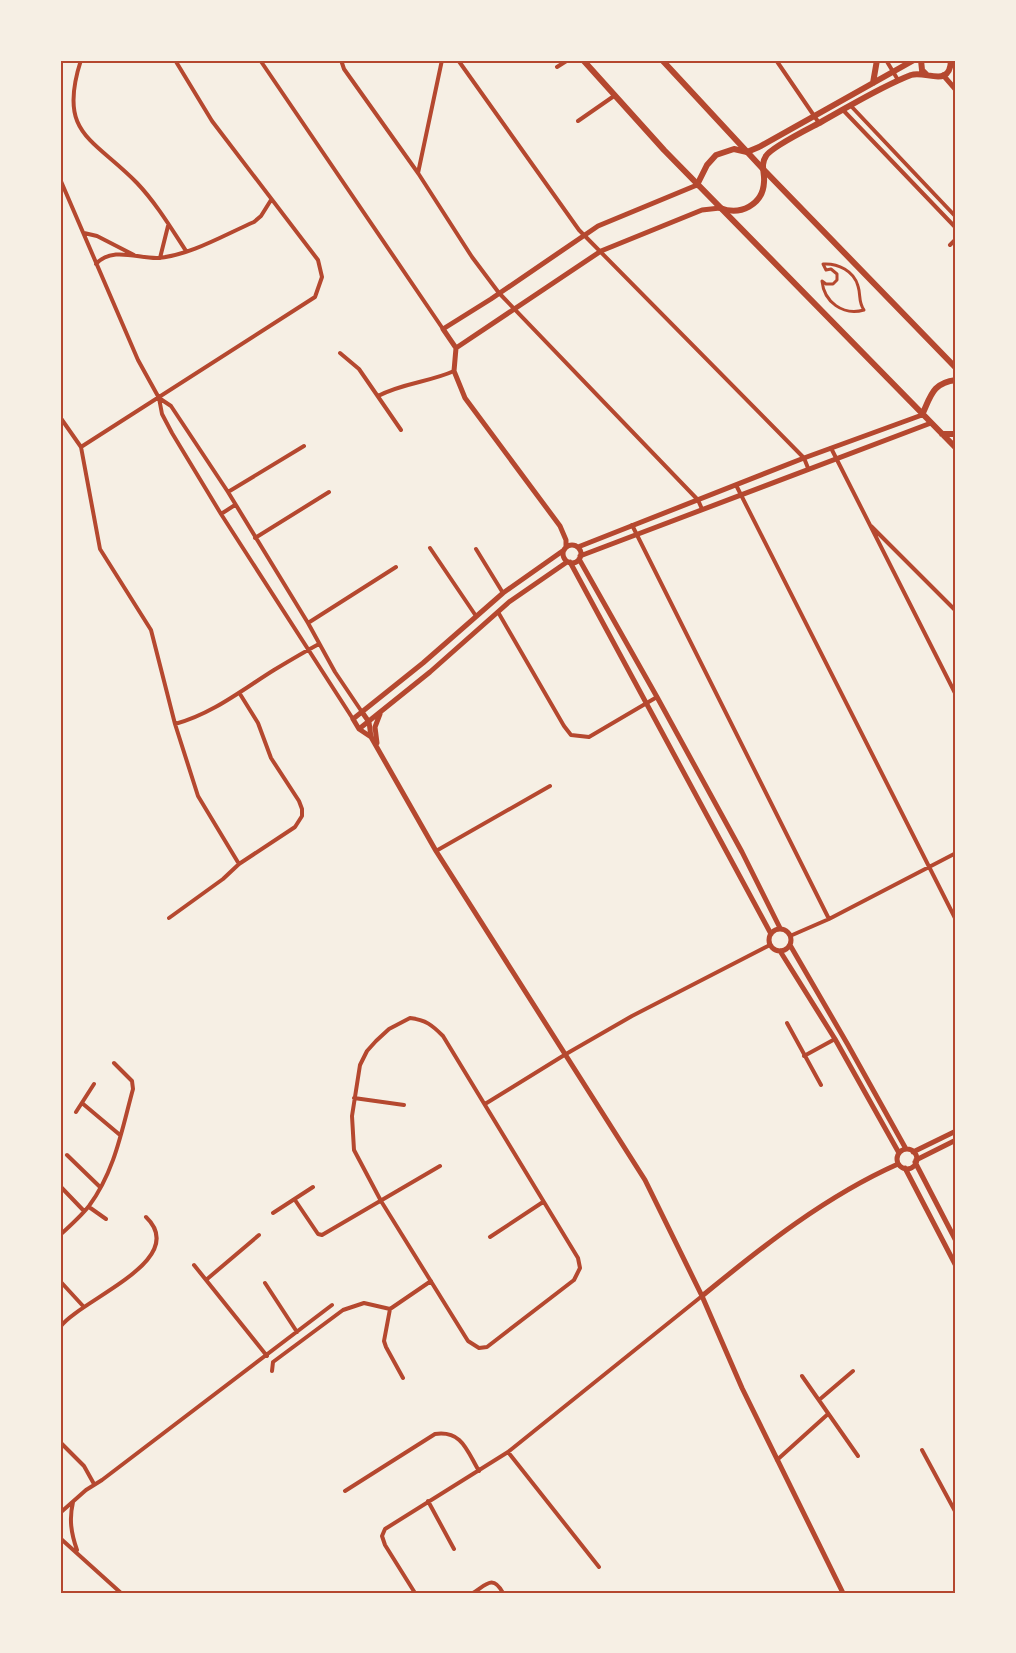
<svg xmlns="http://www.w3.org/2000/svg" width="1016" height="1653" font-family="Mulish,sans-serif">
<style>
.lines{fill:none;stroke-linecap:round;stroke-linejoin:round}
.pedestrian{stroke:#b5482f;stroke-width:3}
.minor{stroke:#b5482f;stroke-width:4}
.tertiary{stroke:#b5482f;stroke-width:5}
.secondary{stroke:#b5482f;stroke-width:6}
.primary{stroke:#b5482f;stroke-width:6}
.neatline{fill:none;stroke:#b5482f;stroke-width:2}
</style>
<rect width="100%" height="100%" fill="#f6efe4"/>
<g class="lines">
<path class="pedestrian" d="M 823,264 C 838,263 854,271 858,286 C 861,295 858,302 864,310 C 843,316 824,302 822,281 L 826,284 L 833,284 L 837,280 L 837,274 L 831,269 L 826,270 Z"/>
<path class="minor" d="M 81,60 C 57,134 93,138 137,183 C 156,203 171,228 186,251
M 260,60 L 443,329
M 341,60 L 344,69 L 418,173 L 472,257 L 499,293 L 698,500 L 702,509
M 458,60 L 579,230 L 804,458 L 808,468
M 776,60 L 819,123
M 886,60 L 898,80
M 557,67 L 568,60
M 851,106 L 956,217
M 843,110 L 956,228
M 578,121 L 614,96
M 418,173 L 442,60
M 60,179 L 138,360 L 159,398 L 162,414 L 172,433 L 221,514 L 353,719
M 84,233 L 97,236 L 134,255
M 950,245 L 956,239
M 160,258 L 168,226
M 96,264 C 112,246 139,259 158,258 C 191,255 224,235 254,222 L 261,216 L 271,200
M 340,353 L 359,369 L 401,430
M 378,396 C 402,383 430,382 454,371
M 159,398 L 171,406 L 228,492 L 308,623 L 335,672 L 362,712
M 60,417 L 81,447 L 100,549 L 151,630 L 175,724 L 198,796 L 239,864
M 81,447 L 315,297 L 322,277 L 318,260 L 212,121 L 175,60
M 831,448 L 956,695
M 736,485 L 956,920
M 228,492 L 304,446
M 221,514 L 235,505
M 632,525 L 829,919
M 871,526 L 956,611
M 255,538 L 329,492
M 430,548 L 476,616
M 476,549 L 503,593
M 498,612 L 564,726 L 571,735 L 589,737 L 657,697
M 308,623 L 396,567
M 175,724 C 212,714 242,690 274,670 C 289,661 304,652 319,644
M 436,851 L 550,786
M 169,918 L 223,879 L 239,864 L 295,827 L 302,816 L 302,809 L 299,801 L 271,758 L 258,723 L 240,694
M 790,936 L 829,919 L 956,853
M 410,1018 C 426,1020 432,1025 443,1036 L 578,1258 L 580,1268 L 574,1280 L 487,1347 L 479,1348 L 468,1341 L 381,1201 L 354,1150 L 352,1116 L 360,1065 L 367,1051 L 376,1041 L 389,1029 Z
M 787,1023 L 821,1085
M 804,1056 L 835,1039
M 354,1098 L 404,1105
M 82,1103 L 120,1135
M 485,1104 L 566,1054 L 632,1016 L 770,945
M 76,1112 L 94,1084
M 67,1155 L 100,1187
M 60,1186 L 84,1211
M 295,1200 L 318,1234 L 322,1235 L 440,1166
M 89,1207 L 106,1219
M 273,1213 L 313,1187
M 60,1235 C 70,1226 81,1216 89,1206 C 115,1171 122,1129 133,1089 L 132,1081 L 114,1063
M 490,1237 L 543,1202
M 194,1265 L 267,1356
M 206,1280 L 259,1235
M 60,1281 L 83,1306
M 265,1283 L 297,1332
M 60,1327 C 81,1299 191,1260 146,1217
M 272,1371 L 273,1362 L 343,1310 L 364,1303 L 390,1309
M 802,1376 L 858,1456
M 403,1378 L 386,1347 L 384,1341 L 390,1309 L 431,1281
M 819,1400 L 853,1371
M 60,1442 L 84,1466 L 94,1484
M 922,1450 L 956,1513
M 508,1452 L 599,1567
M 777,1460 L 828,1414
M 345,1491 L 435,1434 C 462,1430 467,1451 479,1471
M 428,1501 L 454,1549
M 73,1502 C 69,1519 71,1533 77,1550
M 60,1513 L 86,1490 L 102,1480 L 332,1305
M 60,1538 L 121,1593
M 415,1593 L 385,1545 L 382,1536 L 385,1529 L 508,1452 L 702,1296
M 473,1593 C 487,1584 493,1575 503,1593"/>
<path class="tertiary" d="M 943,75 L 956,90
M 456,348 L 601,251 L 702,210 L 720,208
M563 554a9 9 0 1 1 18 0a9 9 0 1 1-18 0Z
M 566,547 L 566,540 L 560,526 L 465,398 L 454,371 L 456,348 L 443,329 L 491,299 L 598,226 L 697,185
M 578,547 L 804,458 L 922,415
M 580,556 L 931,423
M 579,559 L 657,697 L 742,852 L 780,928
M 570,562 L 771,934
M 362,712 L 369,722 L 371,737 L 436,851 L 645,1180 L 702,1296 L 742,1388 L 843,1593
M 359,729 L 430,672 L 509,602 L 567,562
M 371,737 L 359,729 L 353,719 L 423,663 L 503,593 L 564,550
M 377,743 L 375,727 L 380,714
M769 940a11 11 0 1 1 22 0a11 11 0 1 1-22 0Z
M 790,945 L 848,1045 L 906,1149
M 780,951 L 835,1039 L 899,1153
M897 1159a10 10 0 1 1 20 0a10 10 0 1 1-20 0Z
M 913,1152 L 956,1131
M 916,1160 L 956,1140
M 915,1162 L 956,1241
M 905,1168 L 956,1266
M 702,1296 C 763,1246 826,1196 898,1164"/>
<path class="secondary" d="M 921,60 L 922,70 L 927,75
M 873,83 L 877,60
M 697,185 L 707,165 L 716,155 L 734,149 L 747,152 L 759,147 L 914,60
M 720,208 C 740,216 763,205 764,182 C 765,173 760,165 766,156 C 771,147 810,128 821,122 C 850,106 880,87 911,75 C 926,70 950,89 951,60"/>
<path class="primary" d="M 583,60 L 664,150 L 956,448
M 662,60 L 763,169 L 956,368
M 922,415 C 931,396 932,383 956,380
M 942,434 L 956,434"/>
</g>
<rect width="1016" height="1653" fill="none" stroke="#f6efe4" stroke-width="123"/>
<rect x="62" y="62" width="892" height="1530" class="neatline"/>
</svg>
